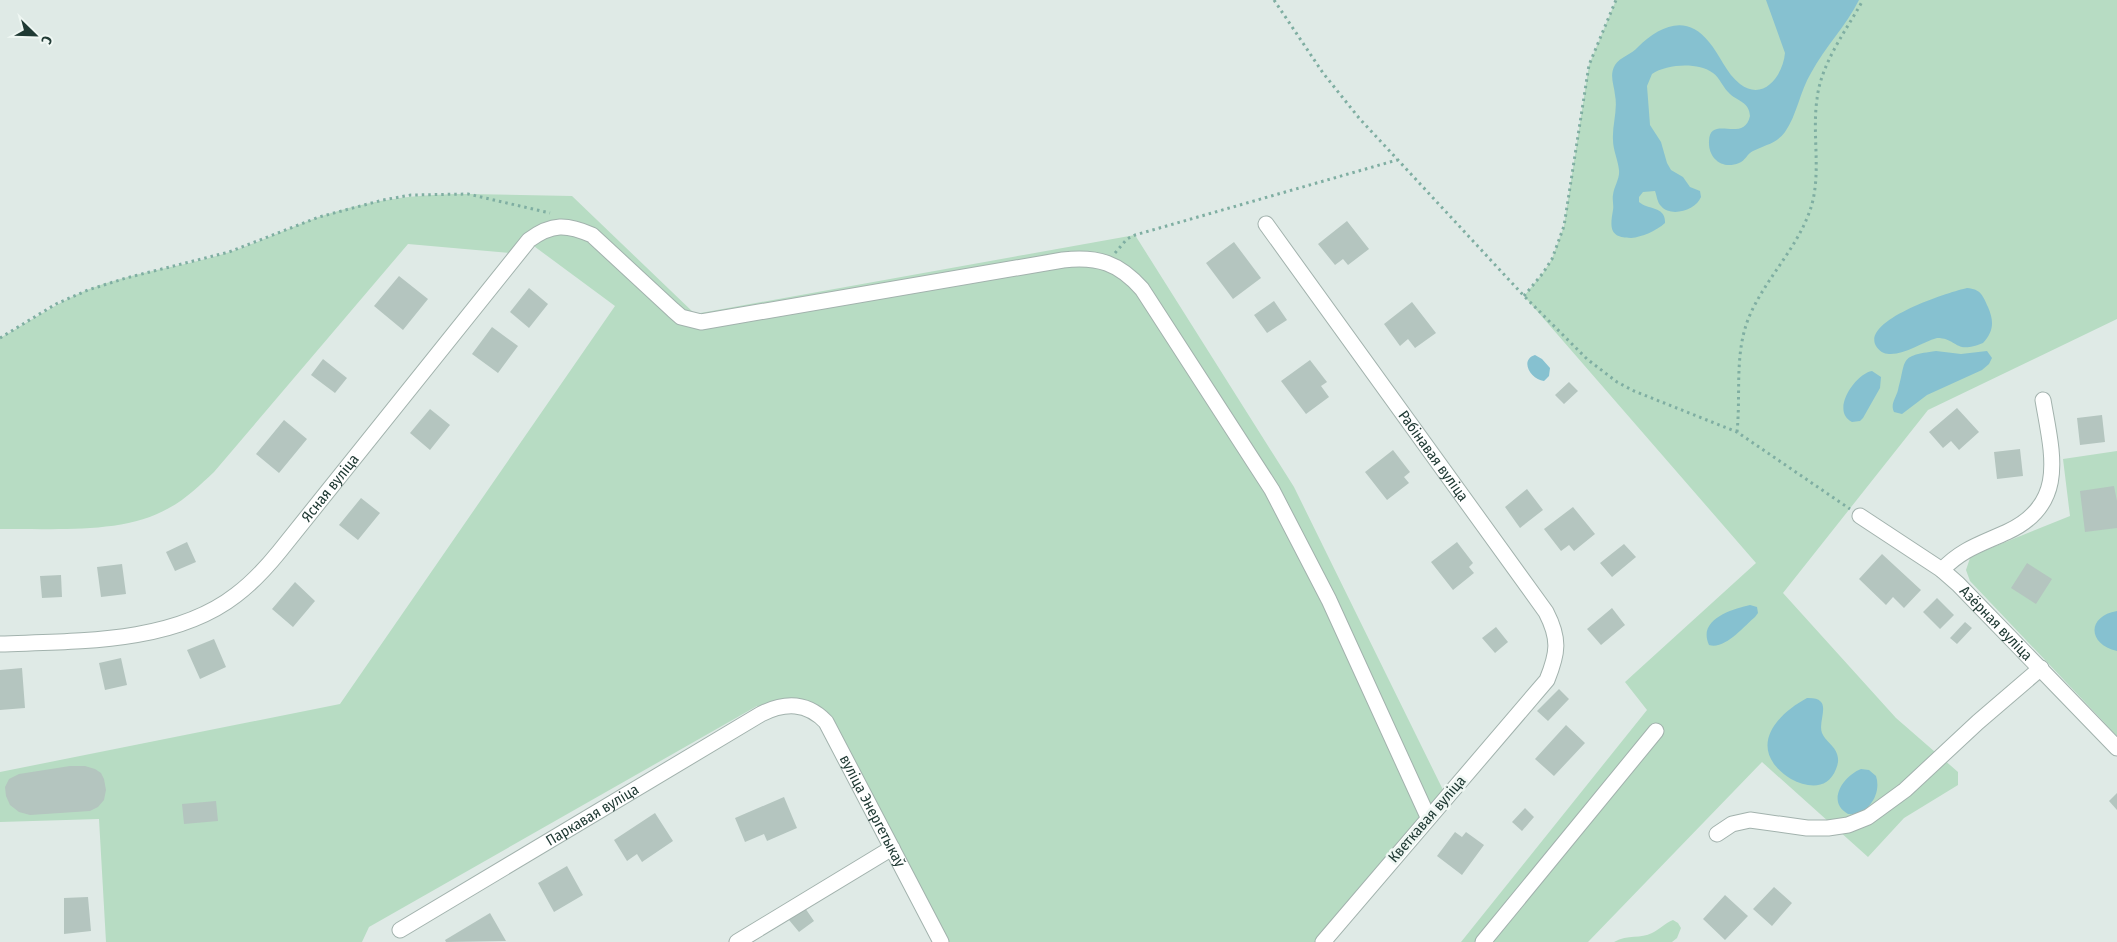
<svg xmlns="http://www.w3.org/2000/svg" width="2117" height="942" font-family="'Fira Sans Condensed',sans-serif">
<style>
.green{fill:#b7dcc3}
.water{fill:#86c1d0}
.building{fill:#b4c5bf}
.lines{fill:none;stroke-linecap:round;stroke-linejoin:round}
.minor-casing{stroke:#a2b2ad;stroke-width:17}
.path{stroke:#7faea2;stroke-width:3;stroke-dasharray:2.5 4;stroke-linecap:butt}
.minor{stroke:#fff;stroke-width:15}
.labels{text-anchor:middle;stroke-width:5;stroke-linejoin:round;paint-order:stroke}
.street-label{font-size:15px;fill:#203a34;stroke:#eff7f3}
</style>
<rect width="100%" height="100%" fill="#dfeae6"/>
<path class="green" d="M 1616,0 L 2117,0 L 2117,319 L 1928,410 L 1783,593 L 1896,718 L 1958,772 L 1958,785 L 1904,818 L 1868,857 L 1762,762 L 1588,942 L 1461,942 L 1647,710 L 1625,682 L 1756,563 L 1524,296 L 1543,273 L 1552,259 L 1564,226 L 1589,65 Z
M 468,194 L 572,196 L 695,314 L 1135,235 L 1294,487 L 1446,796 L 1323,942 L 941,942 L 818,713 L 761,714 L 757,706 L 369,927 L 362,942 L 106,942 L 99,819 L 0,822 L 0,772 L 340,704 L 615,306 L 523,238 L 511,253 L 408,244 L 214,472 C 200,485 186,499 169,508 C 123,535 52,528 0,529 L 0,338 C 29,322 56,303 87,290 C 133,272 183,267 230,252 C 260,242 288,228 319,217 C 369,200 415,194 468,194 Z
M 2117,451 L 2117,736 L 1970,581 L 1966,570 L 1970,558 L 1976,554 L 2070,516 L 2063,459 Z
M 1673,920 L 1678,923 L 1681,928 L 1677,938 L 1672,942 L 1614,942 C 1628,934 1641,939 1652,933 C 1660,929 1665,923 1673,920 Z"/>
<path class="water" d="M 1766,0 L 1859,0 C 1846,26 1825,47 1811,73 C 1800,91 1797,115 1785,132 C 1776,144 1764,145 1753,151 C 1747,154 1745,161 1739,163 C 1722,170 1708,158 1709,141 C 1710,114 1744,144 1750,116 C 1749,102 1739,102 1730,94 C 1723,88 1720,78 1713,73 C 1698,62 1667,64 1652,74 L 1647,86 L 1650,125 L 1661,142 L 1667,163 L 1671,170 L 1683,177 L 1690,187 L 1700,191 L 1701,197 C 1696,210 1671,218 1661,206 C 1657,202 1657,196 1655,191 L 1643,192 L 1639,197 L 1639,202 C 1648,210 1666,206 1665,223 C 1656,231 1642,237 1631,238 C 1609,238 1610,227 1613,210 C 1614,205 1612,200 1613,195 C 1614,186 1620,179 1619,170 C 1618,160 1613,150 1613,140 C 1612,125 1618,110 1615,95 C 1614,85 1609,75 1615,65 C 1620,57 1632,54 1638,47 C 1659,26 1687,13 1709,42 C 1720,55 1726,73 1740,84 C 1764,102 1783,75 1785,53 Z
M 1967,288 C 1981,289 1983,296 1988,307 C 1994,321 1994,331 1983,343 C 1954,355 1958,338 1937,338 C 1922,342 1905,355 1889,354 C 1884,354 1879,351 1876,346 C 1861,320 1949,292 1967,288 Z
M 1936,351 L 1961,354 L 1987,351 L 1992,358 L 1989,364 L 1982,370 L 1927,395 L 1902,414 L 1894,412 C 1890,404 1896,398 1898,390 C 1907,359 1898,356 1936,351 Z
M 1535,355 L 1542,359 L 1550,368 L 1549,376 L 1544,381 C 1531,380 1519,360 1535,355 Z
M 1872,371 L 1881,377 L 1880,388 L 1863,418 L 1860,421 L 1852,422 C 1830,411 1855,374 1872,371 Z
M 1750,605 L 1757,607 L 1758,613 L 1755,617 C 1744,626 1725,650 1709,645 C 1697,619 1733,609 1750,605 Z
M 2117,611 L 2117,651 C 2087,644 2087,616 2117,611 Z
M 1807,698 C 1835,697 1817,720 1822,733 C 1825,741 1835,746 1837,754 C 1839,760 1838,764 1836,769 C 1828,790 1808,788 1791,779 C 1747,751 1772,717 1807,698 Z
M 1861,769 L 1869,770 L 1876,776 C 1882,794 1868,816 1848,814 C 1826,802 1843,776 1861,769 Z"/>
<path class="building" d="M 1347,221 L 1369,249 L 1348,265 L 1343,259 L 1335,265 L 1318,244 Z
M 1234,242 L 1261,278 L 1233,299 L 1206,263 Z
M 399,276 L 428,299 L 403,330 L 374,306 Z
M 529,288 L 548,304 L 529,328 L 510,312 Z
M 1274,301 L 1287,320 L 1267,333 L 1254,315 Z
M 1412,302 L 1436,333 L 1415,348 L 1408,339 L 1400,346 L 1384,324 Z
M 492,327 L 518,346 L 498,373 L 472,354 Z
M 323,359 L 347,378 L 335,393 L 311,375 Z
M 1310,360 L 1327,382 L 1321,386 L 1329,397 L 1306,414 L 1281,381 Z
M 1569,382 L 1578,391 L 1564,404 L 1555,395 Z
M 1957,408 L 1979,432 L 1959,450 L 1951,441 L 1943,448 L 1929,432 Z
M 430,409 L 450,425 L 430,450 L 410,433 Z
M 2102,415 L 2105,442 L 2080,445 L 2077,418 Z
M 284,420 L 307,439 L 279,473 L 256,454 Z
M 2020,449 L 2023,476 L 1997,479 L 1994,452 Z
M 1393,450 L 1410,472 L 1404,477 L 1409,483 L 1387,500 L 1365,472 Z
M 2114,486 L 2117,501 L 2117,528 L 2085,532 L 2080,491 Z
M 1527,489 L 1543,510 L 1520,528 L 1505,507 Z
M 361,498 L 380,513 L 358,540 L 339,525 Z
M 1573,507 L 1595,534 L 1574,551 L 1569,545 L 1561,551 L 1544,529 Z
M 187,542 L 196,562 L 175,571 L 166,552 Z
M 1457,542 L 1473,563 L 1469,567 L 1474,573 L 1453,590 L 1431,562 Z
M 1624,544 L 1636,557 L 1612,577 L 1600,563 Z
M 1882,554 L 1921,590 L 1904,608 L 1893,597 L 1886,605 L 1859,579 Z
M 2027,563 L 2052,579 L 2036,604 L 2011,588 Z
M 122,564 L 126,594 L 101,597 L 97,567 Z
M 61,575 L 62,597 L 42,598 L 40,576 Z
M 295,582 L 315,601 L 293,627 L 272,609 Z
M 1937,598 L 1954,615 L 1940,629 L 1923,612 Z
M 1612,608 L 1625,625 L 1601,645 L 1587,629 Z
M 1965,622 L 1972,628 L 1957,644 L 1950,638 Z
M 1496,627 L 1508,642 L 1495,653 L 1482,638 Z
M 214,639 L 226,667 L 200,679 L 187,650 Z
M 121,658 L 127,685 L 105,690 L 99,663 Z
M 22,668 L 25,708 L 0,710 L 0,670 Z
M 1559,689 L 1569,699 L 1548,721 L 1537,711 Z
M 1566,725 L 1585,743 L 1554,776 L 1535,759 Z
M 70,766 L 85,766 L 95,769 L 101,773 L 104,779 L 106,790 L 104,800 L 98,807 L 90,811 L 30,815 L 19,812 L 10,805 L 6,796 L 5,787 L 9,779 L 19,774 Z
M 2117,793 L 2117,810 L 2109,801 Z
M 784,797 L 797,828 L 767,841 L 764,834 L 745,842 L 735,818 Z
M 216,801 L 218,821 L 184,824 L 182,804 Z
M 1525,808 L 1534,817 L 1522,831 L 1512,822 Z
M 655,813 L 673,841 L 642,862 L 637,854 L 627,861 L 614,840 Z
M 1455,832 L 1462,837 L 1466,832 L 1484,845 L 1462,875 L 1437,856 Z
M 567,866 L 583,895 L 554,912 L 538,883 Z
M 1774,887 L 1792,903 L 1772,926 L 1753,909 Z
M 1725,895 L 1748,916 L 1725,940 L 1703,919 Z
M 88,897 L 91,931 L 64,934 L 64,898 Z
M 805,908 L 814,921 L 799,932 L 789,920 Z
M 490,913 L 506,941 L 446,942 L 445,940 Z"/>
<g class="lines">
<defs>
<g id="minor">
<path id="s1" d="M 1266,224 L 1546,612 C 1560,639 1558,653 1547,680 L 1323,942"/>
<path id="s2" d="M 1860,516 L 1942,570 L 1958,584 L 2117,748"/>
<path d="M 1942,570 C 1962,549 1981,544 2007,532 C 2068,504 2052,453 2043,400"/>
<path id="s3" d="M 0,644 C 76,641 173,644 236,595 C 252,583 266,568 279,552 L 529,240 C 552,223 567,224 592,235 L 673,310 L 681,317 L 701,322 L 1063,260 C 1098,256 1119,263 1142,289 L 1272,490 L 1329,600 L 1428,817"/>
<path d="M 1717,834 L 1732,824 L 1750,820 L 1807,828 L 1828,828 L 1848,825 L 1868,817 L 1905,790 L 1978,722 L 2041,668"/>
<path id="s4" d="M 400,930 L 761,714 C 785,702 807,702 826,722 L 941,942"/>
<path d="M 737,942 L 892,848"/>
<path d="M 1483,942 L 1656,731"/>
</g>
</defs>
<use href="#minor" class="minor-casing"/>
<path class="path" d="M 1274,0 L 1323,73 L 1359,118 L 1524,296 L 1587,359 L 1617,382 L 1634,391 L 1737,432 L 1850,509
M 1115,253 L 1127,239 L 1135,235 L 1397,160
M 1524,296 L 1543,273 L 1552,259 L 1564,226 L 1589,65 L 1616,0
M 0,338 L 56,304 L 88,290 L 126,278 L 229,252 L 319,217 L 383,200 L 411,195 L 468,194 L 550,213
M 1737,432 C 1741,393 1734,354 1749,317 C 1766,277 1800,246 1812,204 C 1821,170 1812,134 1817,99 C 1821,63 1846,31 1863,0"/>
<use href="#minor" class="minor"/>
</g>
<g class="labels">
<g class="street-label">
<text dy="5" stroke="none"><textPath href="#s1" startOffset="286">Рабінавая вуліца</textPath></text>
<text dy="5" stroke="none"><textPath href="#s3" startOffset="388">Ясная вуліца</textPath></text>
<text dy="5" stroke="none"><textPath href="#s2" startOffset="174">Азёрная вуліца</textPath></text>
<text dy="5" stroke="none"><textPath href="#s4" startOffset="592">вуліца Энергетыкаў</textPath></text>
<text dy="5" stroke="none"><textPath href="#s4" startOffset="224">Паркавая вуліца</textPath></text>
<text transform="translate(1427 819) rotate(-49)" y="5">Кветкавая вуліца</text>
</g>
</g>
<g transform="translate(35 35) rotate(113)" stroke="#eff7f3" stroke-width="4" paint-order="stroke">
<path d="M0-4L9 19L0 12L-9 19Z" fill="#203a34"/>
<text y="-8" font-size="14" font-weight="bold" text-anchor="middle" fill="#203a34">С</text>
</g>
</svg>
